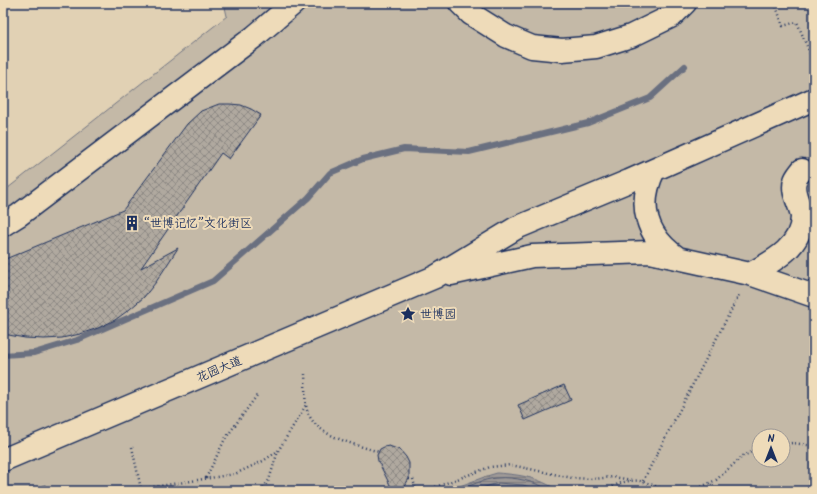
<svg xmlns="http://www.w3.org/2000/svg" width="817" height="494" font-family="Kalam,'LXGW WenKai TC',sans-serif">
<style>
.green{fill:#c4b9a7;stroke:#707482;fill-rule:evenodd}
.water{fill:url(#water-rules);stroke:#6a6f80}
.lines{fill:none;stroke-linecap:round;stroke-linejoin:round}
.shore{stroke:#4f5974;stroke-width:1}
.stream{stroke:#6a6f80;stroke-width:6}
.building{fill:url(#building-cross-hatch);stroke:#1b2f5e}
.minor-casing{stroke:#1b2f5e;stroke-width:25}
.path{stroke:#1b2f5e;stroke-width:2.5;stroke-dasharray:1 3;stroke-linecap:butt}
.minor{stroke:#eedbb9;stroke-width:22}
.labels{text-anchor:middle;stroke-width:4;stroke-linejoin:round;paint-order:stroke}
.poi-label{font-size:12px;fill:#1b2f5e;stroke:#eedbb9;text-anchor:start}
.street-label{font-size:12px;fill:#1b2f5e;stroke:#eedbb9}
</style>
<defs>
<pattern id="water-rules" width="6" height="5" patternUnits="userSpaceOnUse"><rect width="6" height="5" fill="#9e9996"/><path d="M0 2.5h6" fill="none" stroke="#807d7e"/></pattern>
<pattern id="building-cross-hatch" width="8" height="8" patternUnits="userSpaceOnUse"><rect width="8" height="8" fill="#b0a99f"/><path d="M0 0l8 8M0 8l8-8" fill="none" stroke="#8e8a85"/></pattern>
</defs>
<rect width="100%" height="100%" fill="#e1d1b4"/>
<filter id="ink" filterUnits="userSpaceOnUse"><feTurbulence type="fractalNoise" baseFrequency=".025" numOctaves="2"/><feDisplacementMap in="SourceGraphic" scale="8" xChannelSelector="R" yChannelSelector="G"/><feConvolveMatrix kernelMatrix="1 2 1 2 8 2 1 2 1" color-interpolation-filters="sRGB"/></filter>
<g filter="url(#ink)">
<path class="green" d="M 224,3 L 814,3 L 814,491 L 3,491 L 3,192 L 227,16 ZM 759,436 L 783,436 L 783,460 L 759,460 Z"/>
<path class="water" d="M 497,473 C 522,475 537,477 559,491 L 446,491 L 487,476 Z"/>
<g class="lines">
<path class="shore" d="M 457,491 C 470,486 483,479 497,478 C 513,476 537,482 551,491
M 472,491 L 498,483 L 523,485 L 542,491"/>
<path class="stream" d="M 3,355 L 34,353 L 77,340 L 213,281 L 308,198 L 330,173 L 363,159 L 404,149 L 469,152 L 588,123 L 650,98 L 685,66"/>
</g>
<path class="building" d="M 219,104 L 230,104 L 241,105 L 251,109 L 261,115 L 229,159 L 221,153 L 141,268 L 178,248 L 156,282 L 144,297 L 130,309 L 115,320 L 98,328 L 80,334 L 62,338 L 44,339 L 25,338 L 3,334 L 3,260 L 123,210 L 187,124 L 201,111 Z
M 564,385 L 571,400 L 525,420 L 518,405 Z
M 389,446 L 400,450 L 406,457 L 409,463 L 409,479 L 401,491 L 393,491 L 378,461 L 377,455 L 380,449 L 384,447 Z"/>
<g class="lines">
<defs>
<path id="minor" d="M 460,3 L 471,14 L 506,36 L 532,47 L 562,50 L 596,47 L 631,36 L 672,16 L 685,3
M 654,170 C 637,205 646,236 678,258
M 3,225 L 19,215 L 254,37 L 294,3
M 451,274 L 532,256 L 650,252 L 750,274 L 814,296
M 750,274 C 772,262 802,247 802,217 C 801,205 791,193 795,181 C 796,177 800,173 802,170
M 3,460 L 435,277 L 516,228 L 629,181 L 814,99"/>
</defs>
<use href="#minor" class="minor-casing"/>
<path class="path" d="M 775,3 L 783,26 L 797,22 L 814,63
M 305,374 C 306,387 303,405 310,417 C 322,438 358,445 379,452
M 783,444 L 793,443 L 814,446
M 132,447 L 141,489
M 206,478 L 225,439 L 258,394
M 409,479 L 413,479 L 416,491
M 643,481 L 740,293
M 44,485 L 46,491
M 33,489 L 33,491
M 134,491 L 141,489 L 235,474 L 263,461 L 278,451
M 261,491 L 269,480 L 278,451 L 306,405
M 429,491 L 430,489 L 490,467 L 511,465 L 572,478 L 594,479 L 613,477 L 632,480
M 606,491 C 617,483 631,478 644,482 C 652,484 660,489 668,490 C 672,491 676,491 680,491
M 682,491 L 699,488 L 716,480 L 743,456 L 759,449
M 706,491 L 714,482"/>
<use href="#minor" class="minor"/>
</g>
</g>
<defs>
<symbol id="building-bare" viewBox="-9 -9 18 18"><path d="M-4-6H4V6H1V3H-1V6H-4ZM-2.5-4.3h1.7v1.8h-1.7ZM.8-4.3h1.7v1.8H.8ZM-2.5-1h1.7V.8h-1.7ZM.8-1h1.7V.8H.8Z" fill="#1b2f5e" stroke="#eedbb9" stroke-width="2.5" paint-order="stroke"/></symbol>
<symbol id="sight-bare" viewBox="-9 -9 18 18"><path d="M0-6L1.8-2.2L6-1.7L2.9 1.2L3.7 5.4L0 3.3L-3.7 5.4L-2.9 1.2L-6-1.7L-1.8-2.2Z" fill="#1b2f5e" stroke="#eedbb9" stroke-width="2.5" paint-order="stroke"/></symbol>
</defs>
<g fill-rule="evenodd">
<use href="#building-bare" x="121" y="212" width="22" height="22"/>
<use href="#sight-bare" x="397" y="303" width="22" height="22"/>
</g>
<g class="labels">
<g class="poi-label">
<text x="144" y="227">“世博记忆”文化街区</text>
<text x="420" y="318">世博园</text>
</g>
<g class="street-label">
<text transform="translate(219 369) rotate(-23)" y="4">花园大道</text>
</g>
</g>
<rect width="817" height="494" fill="none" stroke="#eedbb9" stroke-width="16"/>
<rect x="8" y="8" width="801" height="478" fill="none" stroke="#1b2f5e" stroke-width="1.5" filter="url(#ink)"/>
<g transform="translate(771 448)"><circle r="19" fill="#eedbb9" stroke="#9a9695"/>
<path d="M0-3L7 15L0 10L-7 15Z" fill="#1b2f5e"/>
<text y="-6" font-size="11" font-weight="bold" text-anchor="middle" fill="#1b2f5e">N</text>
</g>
</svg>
